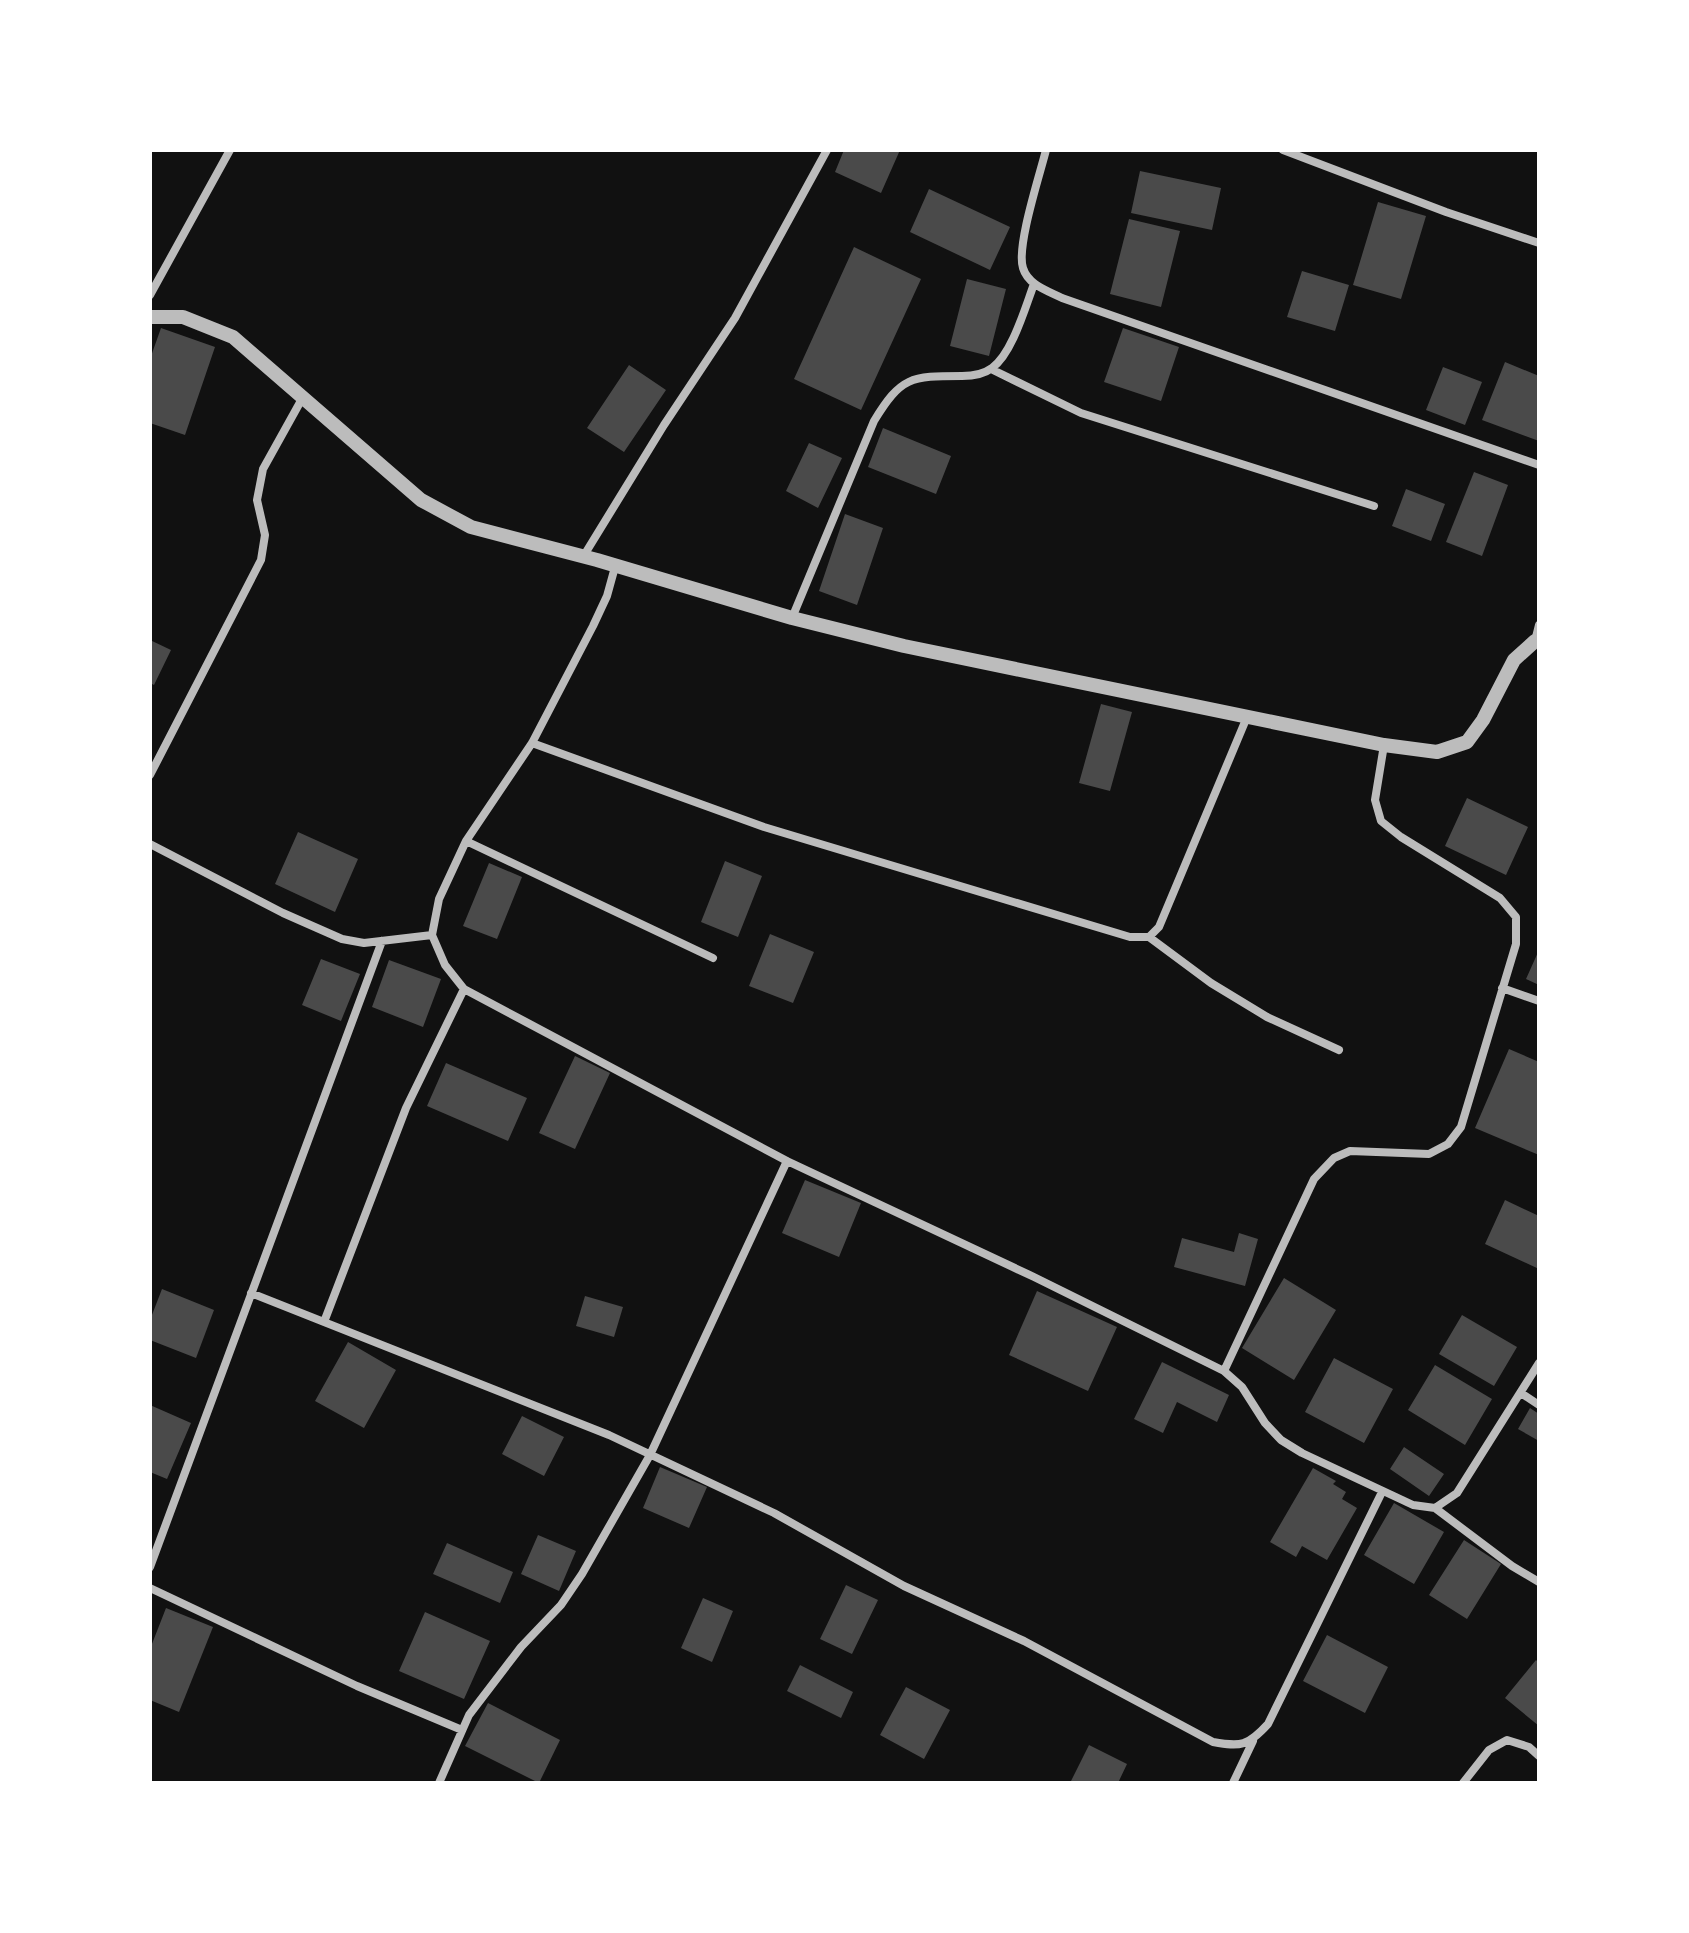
<svg xmlns="http://www.w3.org/2000/svg" width="1689" height="1933" font-family="Signika,sans-serif">
<style>
.building{fill:#4a4a4a}
.lines{fill:none;stroke-linecap:round;stroke-linejoin:round}
.minor{stroke:#bcbcbc;stroke-width:8}
.tertiary{stroke:#bcbcbc;stroke-width:14}
</style>
<rect width="100%" height="100%" fill="#111"/>
<path class="building" d="M 844,150 L 900,150 L 881,193 L 835,172 Z
M 1140,171 L 1221,188 L 1212,230 L 1131,213 Z
M 929,189 L 1010,227 L 990,270 L 910,232 Z
M 1378,202 L 1426,216 L 1401,299 L 1353,285 Z
M 1129,219 L 1180,231 L 1161,307 L 1110,294 Z
M 854,247 L 921,279 L 861,410 L 794,379 Z
M 1302,271 L 1349,285 L 1335,331 L 1287,317 Z
M 967,279 L 1006,289 L 989,356 L 950,346 Z
M 161,328 L 215,347 L 185,435 L 150,423 L 150,359 Z
M 1123,328 L 1179,347 L 1161,401 L 1104,382 Z
M 1505,362 L 1539,376 L 1539,441 L 1482,420 Z
M 629,365 L 666,390 L 624,452 L 587,428 Z
M 1443,367 L 1482,382 L 1465,425 L 1426,410 Z
M 883,428 L 951,456 L 936,494 L 868,467 Z
M 809,443 L 842,458 L 818,508 L 786,491 Z
M 1474,472 L 1508,485 L 1482,556 L 1446,542 Z
M 1406,489 L 1445,504 L 1431,541 L 1392,526 Z
M 845,514 L 883,528 L 857,605 L 819,591 Z
M 150,640 L 171,650 L 154,685 L 150,683 Z
M 1101,704 L 1132,712 L 1110,791 L 1079,783 Z
M 1467,798 L 1528,827 L 1506,875 L 1445,846 Z
M 298,832 L 358,859 L 335,912 L 275,884 Z
M 725,861 L 762,876 L 738,937 L 701,922 Z
M 489,863 L 522,877 L 497,939 L 463,926 Z
M 770,934 L 814,952 L 793,1003 L 749,986 Z
M 1539,950 L 1539,985 L 1526,979 Z
M 321,959 L 360,974 L 341,1021 L 302,1005 Z
M 389,960 L 441,979 L 423,1027 L 372,1007 Z
M 1509,1049 L 1539,1062 L 1539,1155 L 1475,1128 Z
M 575,1056 L 610,1073 L 575,1149 L 539,1133 Z
M 446,1063 L 527,1098 L 508,1141 L 427,1106 Z
M 805,1180 L 861,1203 L 839,1257 L 782,1233 Z
M 1505,1200 L 1539,1216 L 1539,1269 L 1485,1244 Z
M 1239,1233 L 1258,1239 L 1245,1286 L 1174,1267 L 1182,1238 L 1234,1252 Z
M 1284,1278 L 1336,1310 L 1294,1380 L 1242,1348 Z
M 162,1289 L 214,1310 L 196,1358 L 150,1340 L 150,1320 Z
M 1037,1291 L 1117,1327 L 1088,1391 L 1009,1355 Z
M 585,1296 L 623,1307 L 614,1337 L 576,1326 Z
M 1462,1315 L 1517,1347 L 1494,1386 L 1439,1354 Z
M 348,1342 L 396,1370 L 364,1428 L 315,1401 Z
M 1334,1358 L 1393,1389 L 1364,1443 L 1305,1412 Z
M 1162,1362 L 1229,1395 L 1217,1422 L 1177,1402 L 1163,1433 L 1134,1419 Z
M 1435,1365 L 1492,1399 L 1465,1445 L 1408,1410 Z
M 150,1405 L 191,1423 L 167,1479 L 150,1472 Z
M 1530,1408 L 1539,1414 L 1539,1441 L 1518,1429 Z
M 522,1416 L 564,1437 L 544,1476 L 502,1454 Z
M 1404,1447 L 1444,1474 L 1429,1496 L 1390,1469 Z
M 660,1467 L 707,1487 L 689,1528 L 643,1508 Z
M 1313,1468 L 1336,1481 L 1333,1484 L 1346,1492 L 1342,1499 L 1357,1508 L 1327,1560 L 1302,1546 L 1296,1557 L 1270,1542 Z
M 1394,1503 L 1444,1532 L 1414,1584 L 1364,1555 Z
M 538,1535 L 576,1551 L 559,1591 L 521,1574 Z
M 1464,1540 L 1501,1564 L 1467,1619 L 1429,1595 Z
M 447,1543 L 513,1572 L 500,1603 L 433,1574 Z
M 846,1585 L 878,1600 L 852,1654 L 820,1639 Z
M 703,1598 L 733,1611 L 712,1662 L 681,1648 Z
M 166,1608 L 213,1627 L 179,1712 L 150,1700 L 150,1649 Z
M 425,1612 L 490,1641 L 464,1699 L 399,1671 Z
M 1327,1635 L 1388,1667 L 1365,1713 L 1303,1681 Z
M 1536,1660 L 1539,1663 L 1539,1726 L 1505,1698 Z
M 800,1665 L 853,1692 L 841,1718 L 787,1691 Z
M 906,1687 L 950,1710 L 924,1759 L 880,1735 Z
M 488,1703 L 560,1740 L 539,1783 L 465,1746 Z
M 1089,1745 L 1127,1764 L 1118,1783 L 1070,1783 Z"/>
<g class="lines">
<path class="minor" d="M 1046,150 C 1040,174 1016,247 1023,268 C 1028,285 1048,291 1062,298 L 1539,465
M 1283,150 L 1446,212 L 1539,243
M 150,295 L 230,150
M 991,369 L 1081,413 L 1374,506
M 583,557 L 664,425 L 735,318 L 827,150
M 615,567 L 607,596 L 593,626 L 532,743 L 466,841 L 439,899 L 432,935 L 445,965 L 464,989 L 787,1161 L 1034,1277 L 1224,1371 L 1242,1387 L 1265,1423 L 1281,1440 L 1302,1453 L 1413,1505 L 1435,1508 L 1457,1493 L 1539,1363
M 792,618 L 874,421 C 901,377 910,376 962,376 C 971,376 984,374 992,368 C 1012,354 1025,308 1034,284
M 1535,641 L 1539,625
M 532,743 L 764,827 L 1130,937 L 1149,937 L 1159,927 L 1247,717
M 150,775 L 261,560 L 265,535 L 257,500 L 263,469 L 303,397
M 466,841 L 713,958
M 150,844 L 283,913 L 342,939 L 364,943 L 432,935
M 1149,937 L 1211,983 L 1267,1017 L 1339,1050
M 1502,988 L 1539,1001
M 251,1293 L 609,1435 L 774,1513 L 904,1586 L 1024,1641 L 1213,1742 C 1241,1747 1248,1746 1268,1724 L 1382,1492
M 324,1322 L 406,1108 L 464,989
M 1224,1371 L 1314,1179 L 1334,1158 L 1350,1151 L 1429,1154 L 1448,1144 L 1461,1127 L 1516,944 L 1516,917 L 1500,898 L 1401,837 L 1381,821 L 1375,800 L 1384,745
M 1521,1393 L 1539,1405
M 1435,1508 L 1512,1566 L 1539,1582
M 150,1567 L 382,941
M 150,1588 L 357,1686 L 462,1730
M 439,1783 L 469,1715 L 521,1647 L 561,1605 L 582,1574 L 650,1455 L 787,1161
M 1233,1783 L 1253,1741
M 1463,1783 L 1489,1750 L 1507,1740 L 1529,1747 L 1539,1756"/>
<path class="tertiary" d="M 150,317 L 183,317 L 233,337 L 421,500 L 471,527 L 597,560 L 792,618 L 904,646 L 1384,745 L 1437,752 L 1467,742 L 1483,720 L 1514,660 L 1535,641 L 1539,642"/>
</g>
<rect width="1689" height="1933" fill="none" stroke="#ffffff" stroke-width="304"/>
</svg>
